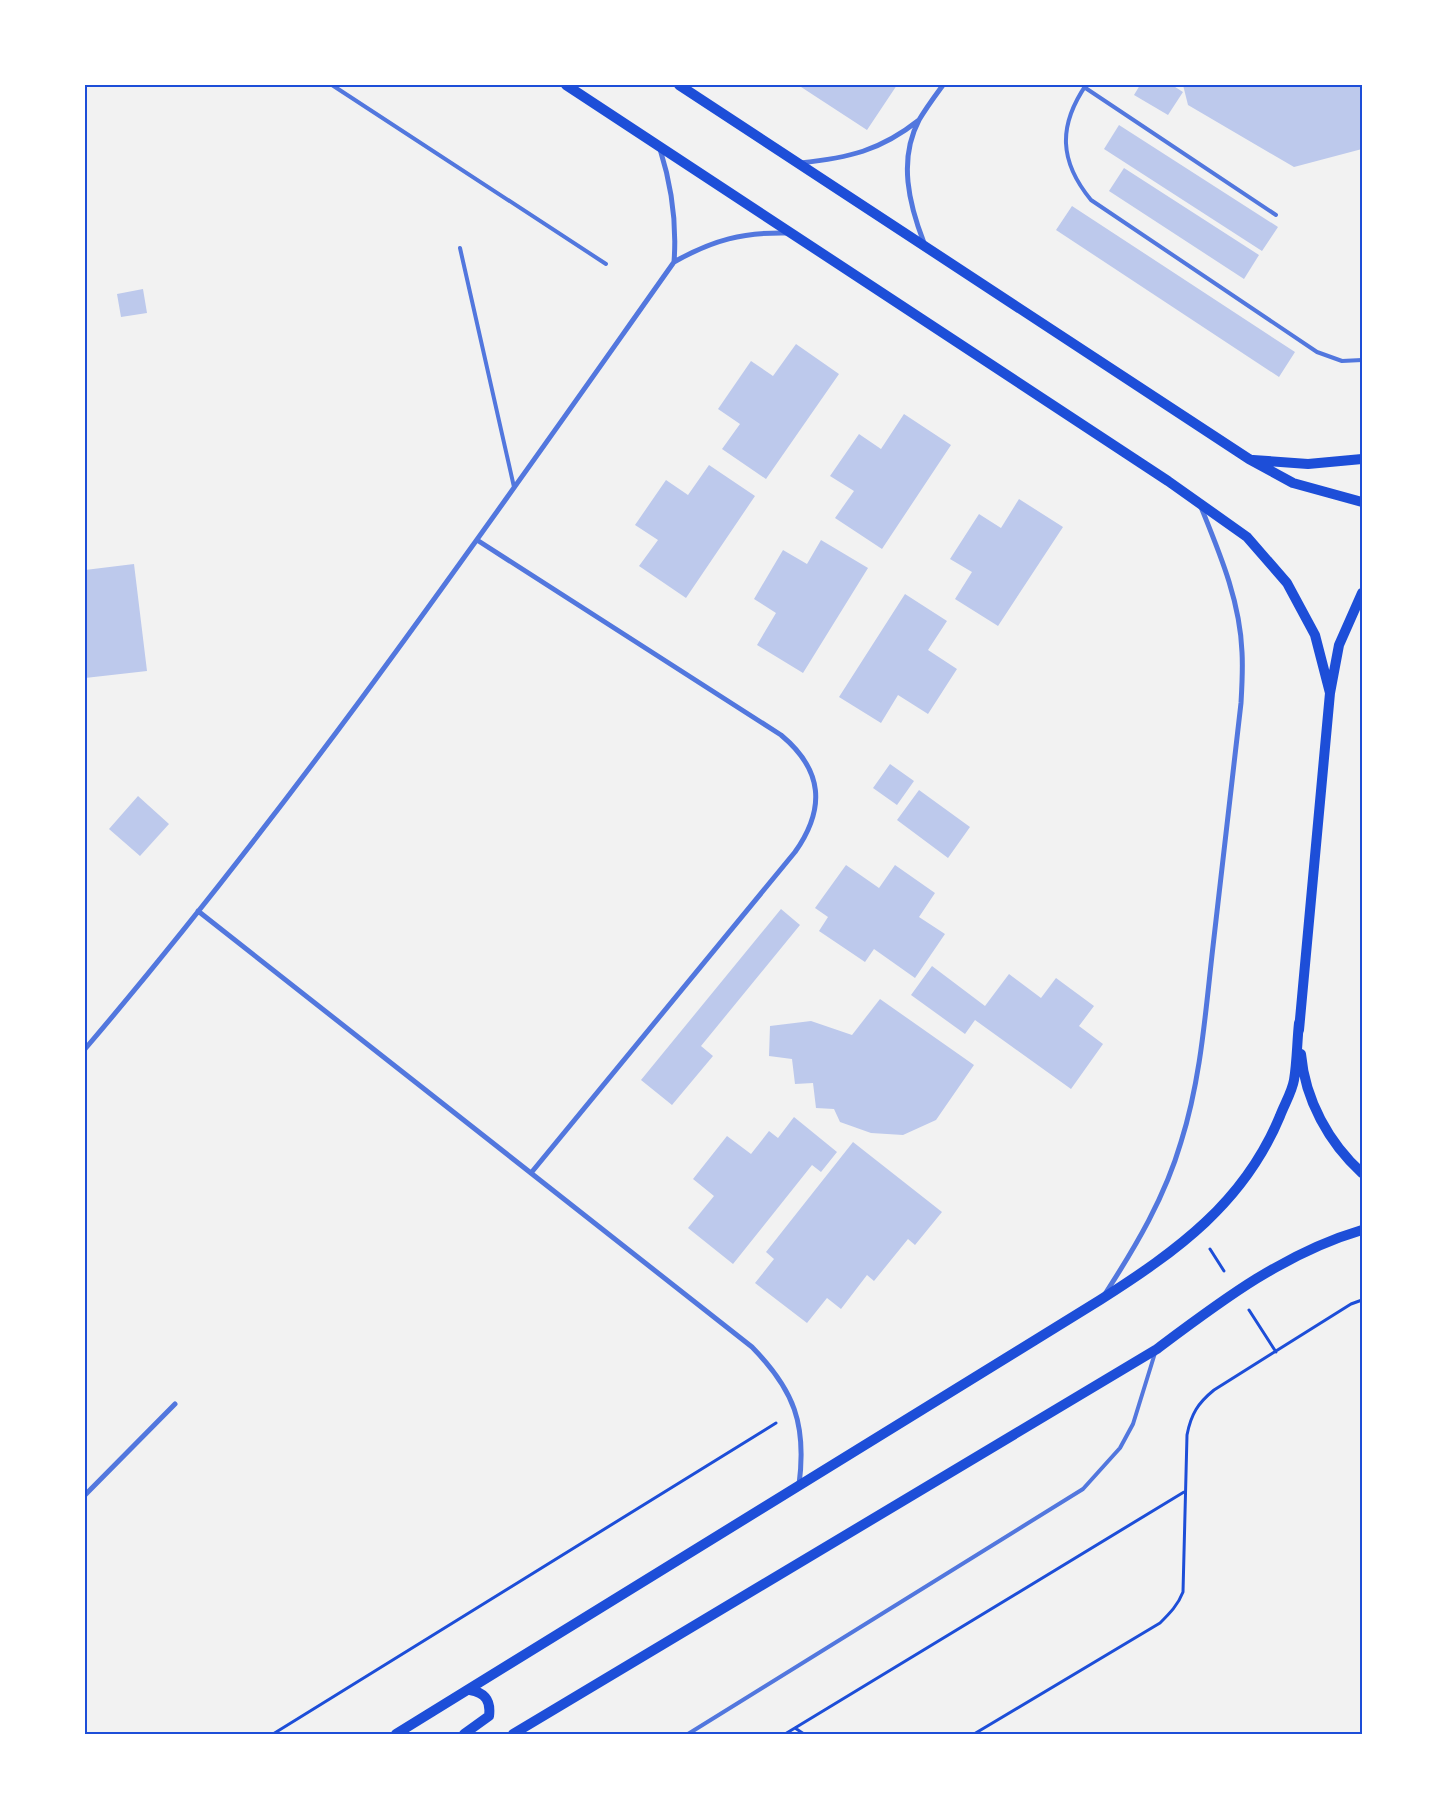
<svg xmlns="http://www.w3.org/2000/svg" width="1447" height="1819" font-family="'Titillium Web',sans-serif">
<style>
.building{fill:#bdc9ec}
.lines{fill:none;stroke-linecap:round;stroke-linejoin:round}
.path{stroke:#1d4ed8;stroke-width:3}
.service{stroke:#5277de;stroke-width:4}
.minor{stroke:#5277de;stroke-width:5}
.secondary{stroke:#1d4ed8;stroke-width:10}
.neatline{fill:none;stroke:#1d4ed8;stroke-width:2}
</style>
<rect width="100%" height="100%" fill="#f2f2f2"/>
<path class="building" d="M 798,85 L 897,85 L 867,130 Z
M 1140,85 L 1172,85 L 1183,92 L 1168,115 L 1134,95 Z
M 1183,85 L 1362,85 L 1362,149 L 1294,167 L 1188,105 Z
M 1119,125 L 1278,227 L 1262,251 L 1104,149 Z
M 1124,168 L 1259,255 L 1244,279 L 1109,191 Z
M 1072,206 L 1295,352 L 1279,377 L 1056,230 Z
M 143,289 L 147,313 L 121,317 L 117,294 Z
M 796,344 L 839,374 L 766,479 L 722,449 L 740,424 L 718,409 L 751,361 L 773,376 Z
M 904,414 L 951,445 L 882,549 L 835,518 L 854,491 L 830,476 L 859,434 L 881,449 Z
M 709,465 L 755,496 L 686,598 L 639,566 L 658,540 L 635,525 L 666,480 L 688,495 Z
M 1019,499 L 1063,527 L 998,626 L 955,599 L 972,572 L 950,559 L 979,514 L 1001,528 Z
M 821,540 L 868,568 L 803,673 L 757,645 L 776,613 L 754,599 L 783,550 L 807,564 Z
M 134,564 L 147,671 L 85,678 L 85,570 Z
M 905,594 L 947,621 L 928,650 L 957,669 L 928,714 L 898,695 L 881,723 L 839,697 Z
M 890,764 L 914,781 L 897,805 L 873,788 Z
M 919,790 L 970,827 L 948,858 L 897,820 Z
M 138,796 L 169,824 L 140,856 L 109,829 Z
M 846,865 L 879,888 L 895,865 L 935,893 L 919,917 L 945,934 L 915,978 L 874,949 L 865,962 L 819,931 L 828,917 L 815,908 Z
M 781,909 L 800,925 L 701,1046 L 713,1056 L 672,1105 L 641,1080 Z
M 932,966 L 985,1006 L 1009,974 L 1041,998 L 1056,978 L 1094,1006 L 1079,1026 L 1103,1044 L 1071,1089 L 975,1020 L 965,1034 L 911,995 Z
M 880,999 L 974,1065 L 936,1120 L 903,1135 L 871,1133 L 840,1122 L 834,1109 L 816,1108 L 813,1083 L 795,1084 L 792,1059 L 769,1056 L 770,1026 L 811,1021 L 852,1035 Z
M 794,1117 L 837,1152 L 821,1172 L 812,1165 L 733,1264 L 688,1228 L 714,1196 L 693,1179 L 727,1136 L 751,1154 L 769,1131 L 778,1138 Z
M 853,1142 L 942,1212 L 915,1245 L 908,1239 L 874,1281 L 867,1275 L 841,1309 L 827,1298 L 807,1323 L 755,1283 L 774,1259 L 766,1252 Z"/>
<g class="lines">
<path class="path" d="M 1210,1249 L 1224,1271
M 1249,1310 L 1276,1352
M 795,1728 L 804,1734
M 273,1734 L 776,1423
M 785,1734 L 1184,1492
M 974,1734 L 1160,1623 C 1170,1613 1178,1605 1183,1592 L 1187,1435 C 1191,1414 1198,1403 1214,1390 L 1351,1304 L 1362,1300"/>
<path class="service" d="M 332,85 L 606,264
M 1086,85 C 1058,126 1059,161 1091,200 L 1317,352 L 1342,361 L 1362,360
M 1084,87 L 1276,215
M 460,248 L 514,487
M 688,1734 L 1083,1489 L 1120,1448 L 1133,1424 L 1155,1353"/>
<path class="minor" d="M 660,149 C 672,187 677,222 674,262
M 800,163 C 848,158 880,151 919,120
M 924,243 C 909,204 898,160 919,120 C 926,108 935,96 943,85
M 477,540 L 781,735 C 823,770 826,808 795,852 L 531,1173
M 198,911 L 752,1347 C 794,1390 807,1424 799,1485
M 85,1049 C 298,799 485,529 674,262 C 713,240 743,232 788,233
M 1105,1294 C 1136,1246 1165,1197 1181,1142 C 1200,1082 1205,1018 1212,955 C 1222,871 1232,787 1241,703 C 1242,686 1243,669 1242,652 C 1240,601 1220,554 1201,507
M 85,1495 L 175,1404"/>
<path class="secondary" d="M 566,85 L 1168,481 L 1247,537 L 1287,583 L 1315,635 L 1330,693
M 679,85 L 1249,459 L 1293,483 L 1362,502
M 1253,460 L 1308,464 L 1362,459
M 1299,1030 L 1330,693 L 1339,645 L 1362,593
M 1301,1054 C 1305,1100 1329,1143 1362,1173
M 396,1734 L 1100,1300 C 1177,1251 1244,1203 1280,1116 C 1284,1105 1292,1092 1294,1080 C 1297,1062 1297,1042 1299,1023
M 464,1734 L 489,1716 C 491,1701 486,1693 470,1690
M 513,1734 L 1157,1349 C 1221,1301 1284,1253 1362,1230"/>
</g>
<rect width="1447" height="1819" fill="none" stroke="#ffffff" stroke-width="172"/>
<rect x="86" y="86" width="1275" height="1647" class="neatline"/>
</svg>
